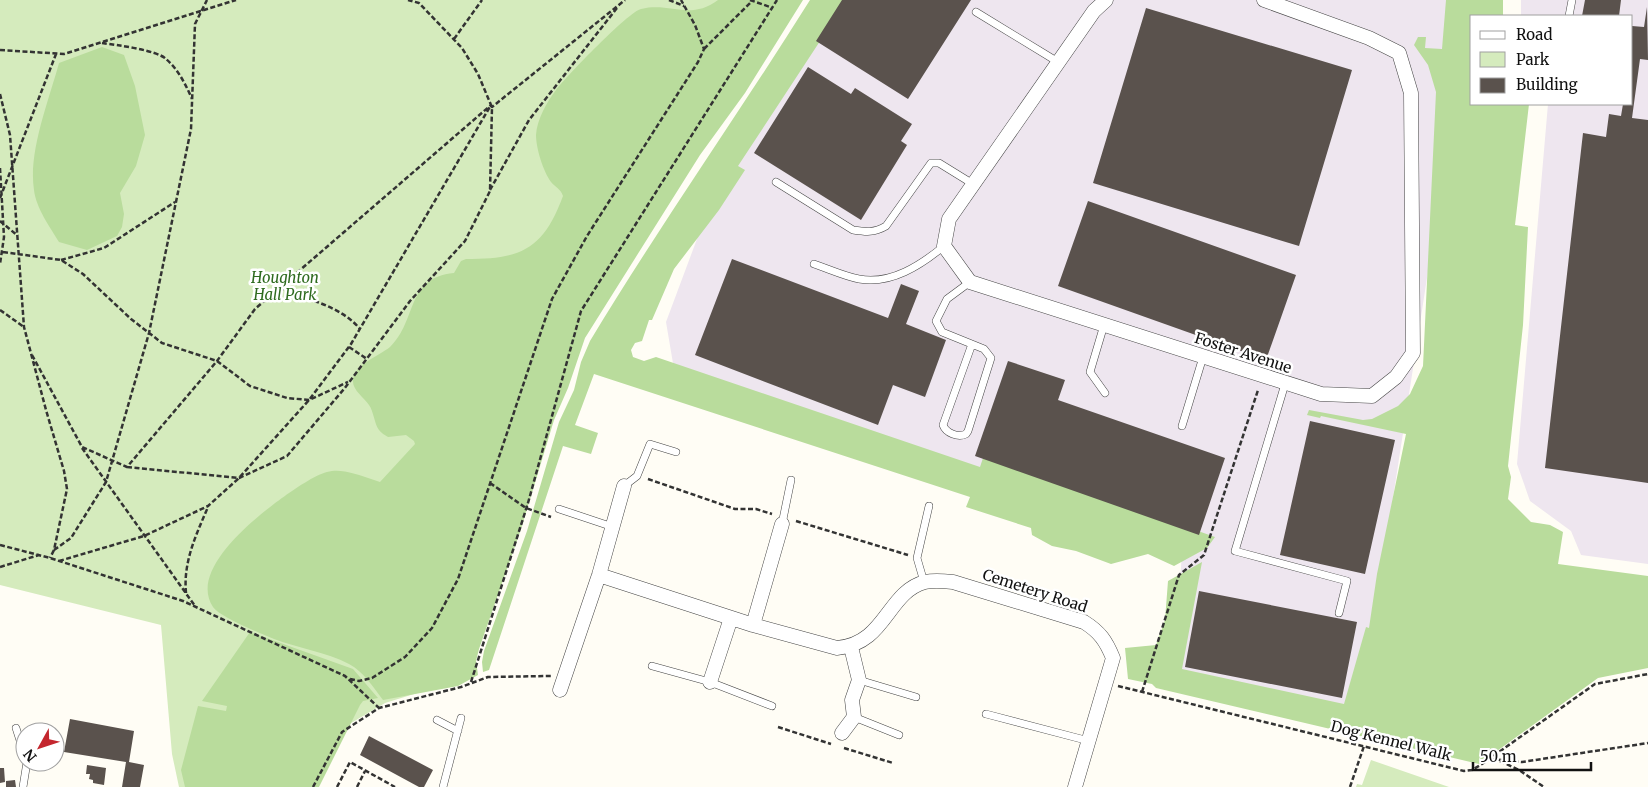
<svg xmlns="http://www.w3.org/2000/svg" width="1648" height="787" font-family="Merriweather,serif">
<style>
.industrial{fill:#eee6ef}
.green{fill:#d5ebbd}
.forest{fill:#b9dc9c}
.building{fill:#5a524d}
.lines{fill:none;stroke-linecap:round;stroke-linejoin:round}
.service-casing{stroke:#444;stroke-width:8}
.minor-casing{stroke:#444;stroke-width:15}
.path{stroke:#333;stroke-width:2.5;stroke-dasharray:5 2.5;stroke-linecap:butt}
.service{stroke:#fff;stroke-width:7}
.minor{stroke:#fff;stroke-width:14}
.labels{text-anchor:middle;stroke-width:5;stroke-linejoin:round;paint-order:stroke}
.park-label{font-size:15px;font-style:italic;fill:#2f6b1f;stroke:#fff}
.street-label{font-size:15px;fill:#111;stroke:#fff}
</style>
<rect width="100%" height="100%" fill="#fffdf5"/>
<path class="industrial" d="M 822,0 L 1470,0 L 1360,711 L 1175,681 L 1182,548 L 676,381 L 666,322 L 741,121 Z
M 1521,0 L 1648,0 L 1648,564 L 1581,555 L 1571,531 L 1530,501 L 1517,464 L 1548,104 L 1632,104 L 1632,16 L 1521,16 Z"/>
<path class="green" d="M 0,0 L 772,0 L 577,310 L 466,678 L 385,703 L 341,729 L 309,787 L 179,787 L 172,754 L 161,625 L 0,585 Z
M 1371,760 L 1449,787 L 1356,787 L 1357,784 L 1362,785 Z"/>
<path class="forest" d="M 718,0 L 803,0 L 745,93 L 700,155 L 585,338 L 568,388 L 554,420 L 521,529 L 479,649 L 476,661 L 478,675 L 458,686 L 383,700 C 373,687 364,672 349,664 C 326,652 298,648 274,639 C 262,634 220,617 213,607 C 187,568 262,512 289,493 C 331,465 333,466 380,482 L 415,444 L 414,441 L 406,435 L 388,437 C 385,435 381,433 379,430 C 374,423 374,412 369,405 C 364,397 352,390 353,380 C 355,364 379,356 390,347 C 418,320 405,278 454,273 L 461,261 L 466,259 C 521,259 543,250 563,196 C 560,188 556,188 551,182 C 543,171 536,148 536,135 C 537,119 547,102 556,90 C 567,76 628,12 641,9 C 671,2 690,21 718,0 Z
M 810,0 L 847,0 L 738,166 L 745,170 L 719,210 L 674,269 L 652,320 L 649,320 L 642,341 L 635,343 L 631,350 L 633,357 L 644,361 L 656,357 L 980,467 L 984,455 L 1215,537 L 1207,548 L 1174,566 L 1148,554 L 1111,564 L 1076,551 L 1052,546 L 1032,535 L 1031,528 L 966,507 L 970,497 L 594,374 L 575,425 L 598,433 L 591,454 L 563,446 L 489,670 L 483,672 L 482,662 L 484,651 L 527,531 L 559,422 L 574,390 L 581,362 L 590,341 C 660,225 738,115 810,0 Z
M 1446,0 L 1503,0 L 1503,16 L 1472,16 L 1472,104 L 1529,104 L 1515,225 L 1528,227 L 1523,325 L 1508,466 L 1511,477 L 1508,499 L 1531,522 L 1550,525 L 1563,532 L 1558,564 L 1648,576 L 1648,668 L 1598,678 L 1479,764 L 1156,688 L 1152,684 L 1128,679 L 1125,648 L 1156,645 L 1165,620 L 1168,581 L 1202,562 L 1182,669 L 1344,704 L 1366,627 L 1369,628 L 1377,574 L 1406,434 L 1321,416 L 1320,418 L 1307,415 L 1309,410 L 1363,420 L 1372,419 L 1398,406 L 1410,394 L 1423,366 L 1436,92 L 1428,65 L 1414,45 L 1418,37 L 1426,37 L 1425,48 L 1442,49 Z
M 102,47 L 124,55 L 135,86 L 145,135 L 136,166 L 120,193 L 124,214 L 122,227 L 117,236 L 87,250 L 59,242 C 50,227 36,208 34,190 C 28,152 49,100 59,63 Z
M 250,632 L 353,669 L 378,698 L 363,701 L 360,705 L 319,787 L 185,787 L 181,770 L 198,706 L 226,711 L 227,706 L 202,701 Z"/>
<path class="building" d="M 842,0 L 971,0 L 908,99 L 816,41 Z
M 1585,0 L 1621,0 L 1619,16 L 1582,16 Z
M 1647,7 L 1648,60 L 1640,59 L 1632,118 L 1648,120 L 1648,483 L 1545,468 L 1583,133 L 1606,137 L 1609,114 L 1621,116 L 1623,104 L 1632,104 L 1632,26 L 1644,27 Z
M 1146,8 L 1352,70 L 1299,246 L 1093,183 Z
M 808,67 L 851,94 L 855,88 L 912,124 L 901,141 L 907,145 L 861,220 L 754,153 Z
M 1088,201 L 1296,275 L 1266,360 L 1058,286 Z
M 732,259 L 888,318 L 901,284 L 919,291 L 906,324 L 946,340 L 925,397 L 893,385 L 878,425 L 695,355 Z
M 1008,361 L 1065,380 L 1058,400 L 1225,458 L 1199,535 L 975,456 Z
M 1310,421 L 1395,440 L 1365,574 L 1280,555 Z
M 1199,591 L 1357,622 L 1342,698 L 1185,667 Z
M 70,719 L 134,731 L 129,762 L 144,765 L 140,787 L 122,787 L 126,762 L 64,752 Z
M 369,736 L 433,770 L 424,787 L 419,787 L 360,755 Z
M 87,765 L 106,768 L 104,785 L 93,783 L 93,780 L 89,779 L 90,774 L 86,774 Z
M 0,768 L 4,768 L 5,782 L 0,783 Z
M 15,780 L 16,787 L 6,787 L 6,781 Z"/>
<g class="lines">
<defs>
<path id="service" d="M 976,12 L 1058,62
M 1569,16 L 1572,0
M 776,182 L 853,230 C 866,232 874,233 886,226 L 931,163 L 939,163 L 973,184
M 814,264 C 829,269 844,276 859,279 C 891,285 921,265 944,246
M 970,282 L 947,299 L 936,321 L 942,332 L 984,349 L 991,358 L 968,431 L 966,434 C 958,438 946,433 943,425 L 972,344
M 1104,325 L 1090,372 L 1105,393
M 1285,384 L 1235,551 L 1347,581 L 1339,613
M 1182,426 L 1203,357
M 624,486 L 637,476 L 650,444 L 676,452
M 559,509 L 613,527
M 782,524 L 791,480
M 924,582 L 917,558 L 929,506
M 652,666 L 710,682 L 772,706
M 859,680 L 916,697
M 986,714 L 1089,741
M 854,717 L 899,735
M 437,720 L 458,731
M 16,728 L 25,756
M 23,787 L 27,762
M 443,787 L 461,718"/>
<path id="minor" d="M 1106,0 L 1094,11 L 949,219 L 944,246 L 970,282 L 1321,394 L 1372,396 L 1396,377 L 1413,353 L 1411,93 L 1399,53 L 1369,38 L 1264,0
M 599,575 L 753,625 L 837,648 C 886,644 887,592 925,582 C 934,580 944,581 953,582 L 1084,622 C 1100,632 1106,641 1113,658 L 1075,787
M 753,625 L 782,524
M 710,682 L 731,618
M 560,690 L 599,575 L 624,486
M 842,733 L 854,717 L 852,700 L 859,680 L 851,647"/>
</defs>
<use href="#service" class="service-casing"/>
<use href="#minor" class="minor-casing"/>
<path class="path" d="M 669,0 L 684,6
M 750,0 L 773,8
M 454,39 L 482,0
M 102,43 C 116,45 157,50 166,59 C 178,69 186,85 192,99
M 704,49 L 752,1
M 0,50 L 64,54 L 236,0
M 0,94 L 10,135 L 24,327 L 46,410 L 64,471 L 67,489 L 54,550 L 50,558
M 0,168 L 4,237 L 0,264
M 490,190 L 529,120 L 617,8
M 0,198 L 56,54
M 0,221 L 18,236
M 3,252 L 61,260 L 83,274 L 131,319 L 162,343 L 217,361 L 250,386 L 287,398 L 309,400 L 348,382
M 61,260 L 104,248 L 175,202
M 279,288 C 306,299 341,306 360,329
M 0,310 L 24,327
M 349,347 L 367,359
M 32,355 L 82,447 L 127,467 L 217,361 L 255,309 L 491,105 L 478,74 L 462,48 L 419,3 L 408,0
M 82,448 L 195,606
M 127,467 L 239,478 L 287,456 L 344,389 L 410,301 L 465,241 L 490,191 L 492,107
M 648,479 L 735,509 L 756,509 L 772,514
M 490,483 L 526,508 L 551,517
M 796,521 L 908,555
M 0,545 L 50,558 L 183,601 L 345,676 L 379,708
M 54,550 L 71,538 L 106,482 L 149,333 L 191,129 L 195,24 L 207,0
M 59,561 L 144,536 L 208,506 L 239,478 L 309,400 L 351,344 L 491,105 L 492,107 L 625,0
M 0,567 L 39,555
M 186,593 C 183,562 196,535 208,507
M 350,679 L 359,681 L 372,678 L 405,657 L 432,628 L 458,579 L 552,299 L 587,236 L 698,62 L 704,49 L 695,25 L 681,0
M 471,682 L 528,503 L 581,311 L 777,0
M 1118,686 L 1464,771 L 1472,770 L 1482,764 L 1595,684 L 1648,674
M 1142,692 L 1179,575 L 1204,555 L 1258,390
M 778,727 L 831,744
M 844,748 L 893,763
M 1491,759 L 1522,762 L 1648,743
M 1500,761 L 1519,770 L 1544,787
M 313,787 L 342,732 L 379,708 L 461,687 L 488,677 L 551,676
M 337,787 L 350,762 L 395,787
M 357,787 L 365,771
M 1350,787 L 1364,746"/>
<use href="#service" class="service"/>
<use href="#minor" class="minor"/>
</g>
<g class="labels">
<g class="park-label">
<text x="285" y="283">Houghton<tspan x="285" dy="17">Hall Park</tspan></text>
</g>
<g class="street-label">
<text transform="translate(1243 353) rotate(18)" y="5">Foster Avenue</text>
<text transform="translate(1035 591) rotate(18)" y="5">Cemetery Road</text>
<text transform="translate(1391 741) rotate(14)" y="5">Dog Kennel Walk</text>
</g>
</g>
<rect x="1470" y="15" width="162" height="90" fill="#ffffff" stroke="#a0a0a0"/>
<rect x="1480" y="31" width="25" height="8" fill="#ffffff" stroke="#a0a0a0"/>
<text x="1516" y="40" font-size="15" fill="#111111">Road</text>
<rect x="1480" y="52" width="25" height="15" fill="#d5ebbd" stroke="#a0a0a0"/>
<text x="1516" y="65" font-size="15" fill="#111111">Park</text>
<rect x="1480" y="78" width="25" height="15" fill="#5a524d" stroke="#a0a0a0"/>
<text x="1516" y="90" font-size="15" fill="#111111">Building</text>
<g transform="translate(40 747) rotate(230)"><circle r="24" fill="#ffffff" stroke="#a0a0a0"/>
<path d="M0-4L9 19L0 12L-9 19Z" fill="#c4262e"/>
<text y="-8" font-size="14" font-weight="bold" text-anchor="middle" fill="#111111">N</text>
</g>
<path d="M1473 762v8h118v-8" fill="none" stroke="#111111" stroke-width="2.5"/>
<text x="1480" y="762" font-size="15" fill="#111111" stroke="#ffffff" stroke-width="4" paint-order="stroke">50 m</text>
</svg>
